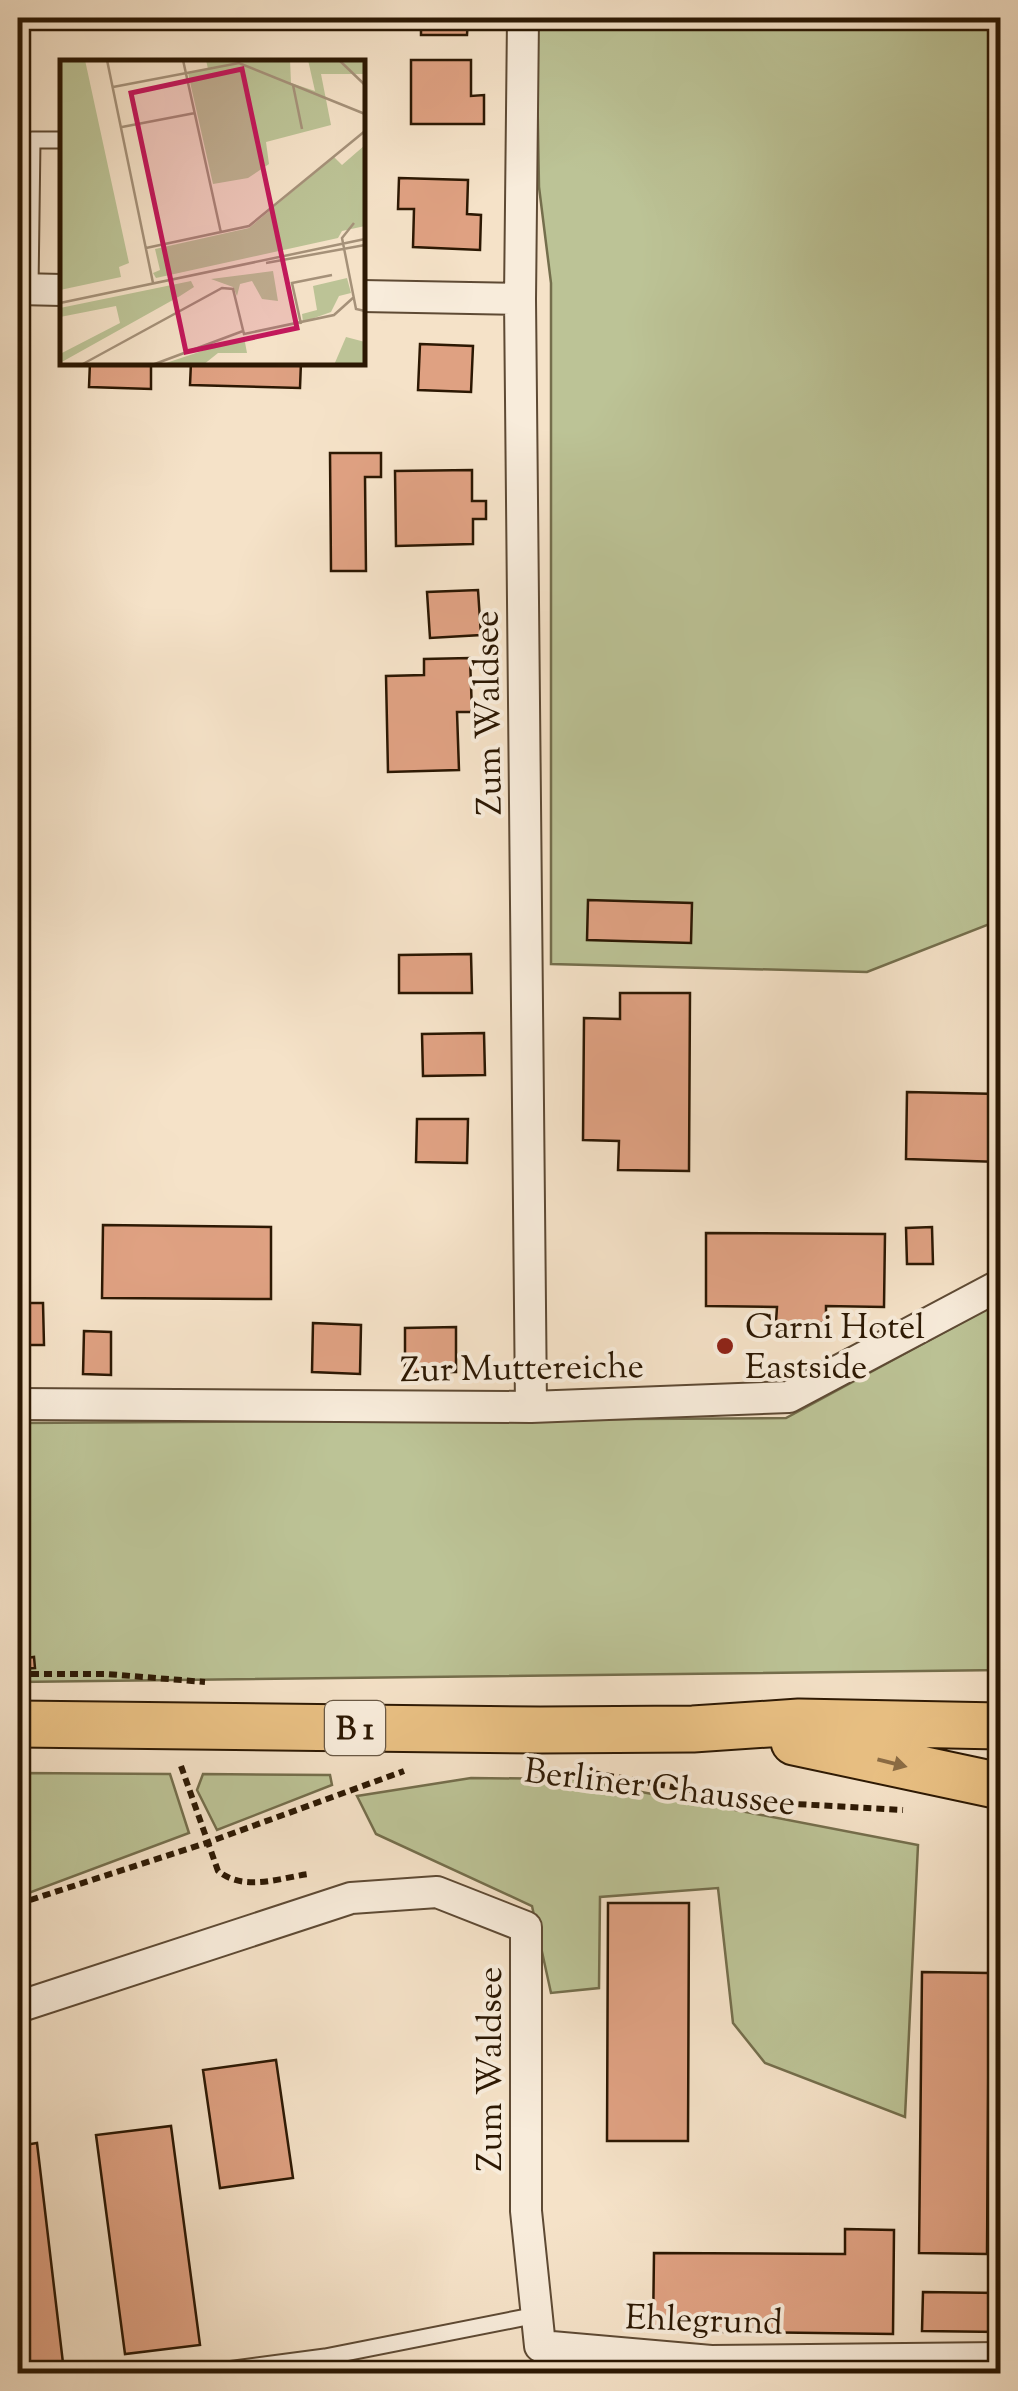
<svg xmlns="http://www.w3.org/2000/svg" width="1018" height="2391" font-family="'Sorts Mill Goudy',serif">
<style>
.green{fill:#bcc396;stroke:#746e4c;stroke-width:2.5}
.building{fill:#dfa182;stroke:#2c1803;stroke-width:2.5}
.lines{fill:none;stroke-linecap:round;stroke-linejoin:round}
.service-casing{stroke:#5e4a34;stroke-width:19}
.minor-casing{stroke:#5e4a34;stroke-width:34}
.primary-casing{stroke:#2c1803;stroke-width:49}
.path{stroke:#2c1803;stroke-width:6;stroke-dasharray:8 5;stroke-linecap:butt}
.service{stroke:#f8ecdb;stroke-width:15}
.minor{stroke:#f8ecdb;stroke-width:30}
.primary{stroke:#eac184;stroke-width:45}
.oneway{fill:#8b6c44}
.poi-dot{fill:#8f2418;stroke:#f8ecdb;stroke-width:4}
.labels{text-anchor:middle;stroke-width:8;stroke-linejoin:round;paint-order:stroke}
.shield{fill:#f8ecdb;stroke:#695844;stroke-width:2.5}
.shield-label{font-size:32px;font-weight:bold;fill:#2c1803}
.street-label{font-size:35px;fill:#2c1803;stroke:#f8ecdb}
.poi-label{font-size:35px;fill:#2c1803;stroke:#f8ecdb;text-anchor:start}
.inset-road{fill:none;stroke:#a59179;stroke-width:2.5}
.view{fill:#c2185b;fill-opacity:0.15;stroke:#c2185b;stroke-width:5}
.inset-edge{fill:none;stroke:#2c1803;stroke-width:5}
</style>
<rect width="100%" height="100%" fill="#f5e2c8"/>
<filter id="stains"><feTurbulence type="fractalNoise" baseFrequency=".002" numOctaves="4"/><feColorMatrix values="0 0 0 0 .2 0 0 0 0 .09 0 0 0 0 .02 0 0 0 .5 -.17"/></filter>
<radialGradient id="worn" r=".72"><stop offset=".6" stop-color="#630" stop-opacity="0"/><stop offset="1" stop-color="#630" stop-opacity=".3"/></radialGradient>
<path class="green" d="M 536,18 L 1000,18 L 1000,920 L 867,972 L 551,964 L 551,283 L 539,187 Z
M 1000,1302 L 1000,1670 L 18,1682 L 18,1423 L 786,1418 Z
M 18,1773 L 170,1774 L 189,1833 L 18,1897 Z
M 203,1774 L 330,1775 L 332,1785 L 217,1830 L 197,1790 Z
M 471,1778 L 574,1779 L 918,1845 L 905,2117 L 765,2063 L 733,2023 L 718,1888 L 600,1897 L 599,1988 L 551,1993 L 532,1906 L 376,1834 L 357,1796 Z"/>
<path class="building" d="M 128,18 L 300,18 L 300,21 Z
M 421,18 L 468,18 L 467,35 L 421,35 Z
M 411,60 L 471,60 L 471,96 L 484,95 L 484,124 L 411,124 Z
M 399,178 L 468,180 L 467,214 L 481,215 L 480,250 L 413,247 L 414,209 L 398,209 Z
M 420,344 L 473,346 L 471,392 L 418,390 Z
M 90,362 L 151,362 L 151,389 L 89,387 Z
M 191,362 L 301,362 L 300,388 L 190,385 Z
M 330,453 L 381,453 L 381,477 L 365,477 L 366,571 L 331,571 Z
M 472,470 L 472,501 L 486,501 L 486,519 L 473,519 L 473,544 L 396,546 L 395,471 Z
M 478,590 L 481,635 L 430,638 L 427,592 Z
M 470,658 L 472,712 L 457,712 L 459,770 L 388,772 L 386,676 L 424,675 L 424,659 Z
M 588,900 L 692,903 L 691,943 L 587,940 Z
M 471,954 L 472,993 L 399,993 L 399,955 Z
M 620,993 L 690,993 L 689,1171 L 618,1170 L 619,1141 L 583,1140 L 584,1018 L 620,1019 Z
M 484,1033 L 485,1075 L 423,1076 L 422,1034 Z
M 907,1092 L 1000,1094 L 1000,1162 L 906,1159 Z
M 417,1119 L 468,1119 L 467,1163 L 416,1162 Z
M 103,1225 L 271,1227 L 271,1299 L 102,1298 Z
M 932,1227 L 933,1264 L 907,1264 L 906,1228 Z
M 706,1233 L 885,1234 L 884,1307 L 826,1306 L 826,1323 L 776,1322 L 777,1307 L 706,1306 Z
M 18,1303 L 43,1303 L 44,1345 L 18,1345 Z
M 313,1323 L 361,1325 L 360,1374 L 312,1372 Z
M 456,1327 L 456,1372 L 405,1372 L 405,1328 Z
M 84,1331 L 111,1332 L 111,1375 L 83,1374 Z
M 34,1657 L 35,1668 L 18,1669 L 18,1659 Z
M 608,1903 L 689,1903 L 688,2141 L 607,2141 Z
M 922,1972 L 989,1973 L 987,2254 L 919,2253 Z
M 276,2060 L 293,2178 L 220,2188 L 203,2070 Z
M 171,2126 L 200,2345 L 125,2354 L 96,2135 Z
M 37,2143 L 63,2363 L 18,2369 L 18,2146 Z
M 845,2229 L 894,2230 L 893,2334 L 653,2331 L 654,2253 L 845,2254 Z
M 923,2292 L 1000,2293 L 1000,2332 L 922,2331 Z"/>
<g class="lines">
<defs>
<path id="service" d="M 30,289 L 32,140 L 62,140
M 197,2374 L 325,2357 L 537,2315"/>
<path id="minor" d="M 523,18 L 520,299 L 531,1407
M 18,289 L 62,290
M 362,296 L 520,299
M 18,1404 L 531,1407 L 789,1397 L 1000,1285
M 18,2007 L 351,1898 L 437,1892 L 526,1927 L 526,2211 L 540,2346 L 711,2361 L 1000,2358"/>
<path id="primary" d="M 18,1724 L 540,1730 L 693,1729 L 799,1722 L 1000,1726
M 794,1742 L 1000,1786"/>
</defs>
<use href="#service" class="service-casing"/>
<use href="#minor" class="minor-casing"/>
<use href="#primary" class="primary-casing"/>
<path class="path" d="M 18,1674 L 107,1674 L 205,1682
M 181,1766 L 218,1871 C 244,1892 279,1878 309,1874
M 593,1773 L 760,1802 L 903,1810
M 18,1904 L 206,1843 L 404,1771"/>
<use href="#service" class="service"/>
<use href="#minor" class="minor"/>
<use href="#primary" class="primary"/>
</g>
<defs><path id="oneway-solid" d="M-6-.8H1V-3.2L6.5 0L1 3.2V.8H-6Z" transform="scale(2.5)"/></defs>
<use class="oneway" href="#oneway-solid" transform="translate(892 1763) rotate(14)"/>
<circle class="poi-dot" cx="725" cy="1346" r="10"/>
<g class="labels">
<rect class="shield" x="325" y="1701" width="60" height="54" rx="8"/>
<g class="shield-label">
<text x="355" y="1739">B 1</text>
</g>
<g class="street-label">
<text transform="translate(487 713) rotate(-91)" y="12">Zum Waldsee</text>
<text transform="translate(522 1367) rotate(-1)" y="12">Zur Muttereiche</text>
<text transform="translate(660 1786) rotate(7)" y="12">Berliner Chaussee</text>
<text transform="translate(489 2069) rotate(-90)" y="12">Zum Waldsee</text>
<text transform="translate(704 2319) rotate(2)" y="12">Ehlegrund</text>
</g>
<g class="poi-label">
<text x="745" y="1338">Garni Hotel<tspan x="745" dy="40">Eastside</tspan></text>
</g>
</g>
<g transform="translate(60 60)">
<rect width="305" height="305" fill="#f5e2c8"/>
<path d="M 0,0 L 25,0 L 69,203 L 59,207 L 61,217 L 0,230 ZM 146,0 L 230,0 L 231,23 L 255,31 L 248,0 L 305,0 L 305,14 L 261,14 L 271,65 L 206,82 L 209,104 L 188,118 L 153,124 L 128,13 L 148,9 ZM 305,85 L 305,166 L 282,171 L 278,178 L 96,218 L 93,213 L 100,210 L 95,189 L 189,168 L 274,97 L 282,105 ZM 213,211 L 218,241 L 202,239 L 192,221 L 180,224 L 177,236 L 173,227 L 151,219 ZM 287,218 L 291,233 L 279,236 L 271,252 L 243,262 L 242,254 L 257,250 L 253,226 ZM 131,221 L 134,227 L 120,236 L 0,303 L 0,294 L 60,263 L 56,246 L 0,257 L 0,248 ZM 184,277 L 187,293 L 158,293 L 143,305 L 100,305 ZM 286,277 L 305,282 L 305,305 L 274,305 Z" fill="#bcc396"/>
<path class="inset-road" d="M 47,0 L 93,223M 123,0 L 161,173M 279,0 L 305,25M 233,25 L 242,69M 53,27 L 179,3 L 305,54M 62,67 L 135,53M 294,163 L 282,178 L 296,249 L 305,251M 86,188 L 189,166 L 305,71M 206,203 L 305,185M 0,243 L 305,179M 241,264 L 232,223 L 272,215M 21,305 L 162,228 L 173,229 L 184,274 L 274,255 L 294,237M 92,305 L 183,271"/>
<path class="view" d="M 182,9 L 237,268 L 126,292 L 71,33 Z"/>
<rect width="305" height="305" class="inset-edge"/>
</g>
<rect width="1018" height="2391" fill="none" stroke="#f5e2c8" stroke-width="60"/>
<rect x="20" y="20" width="978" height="2351" fill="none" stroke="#2c1803" stroke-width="5"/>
<rect x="30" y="30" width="958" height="2331" fill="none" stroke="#2c1803" stroke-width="2.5"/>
<rect width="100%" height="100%" filter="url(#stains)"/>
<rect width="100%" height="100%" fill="url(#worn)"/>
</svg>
